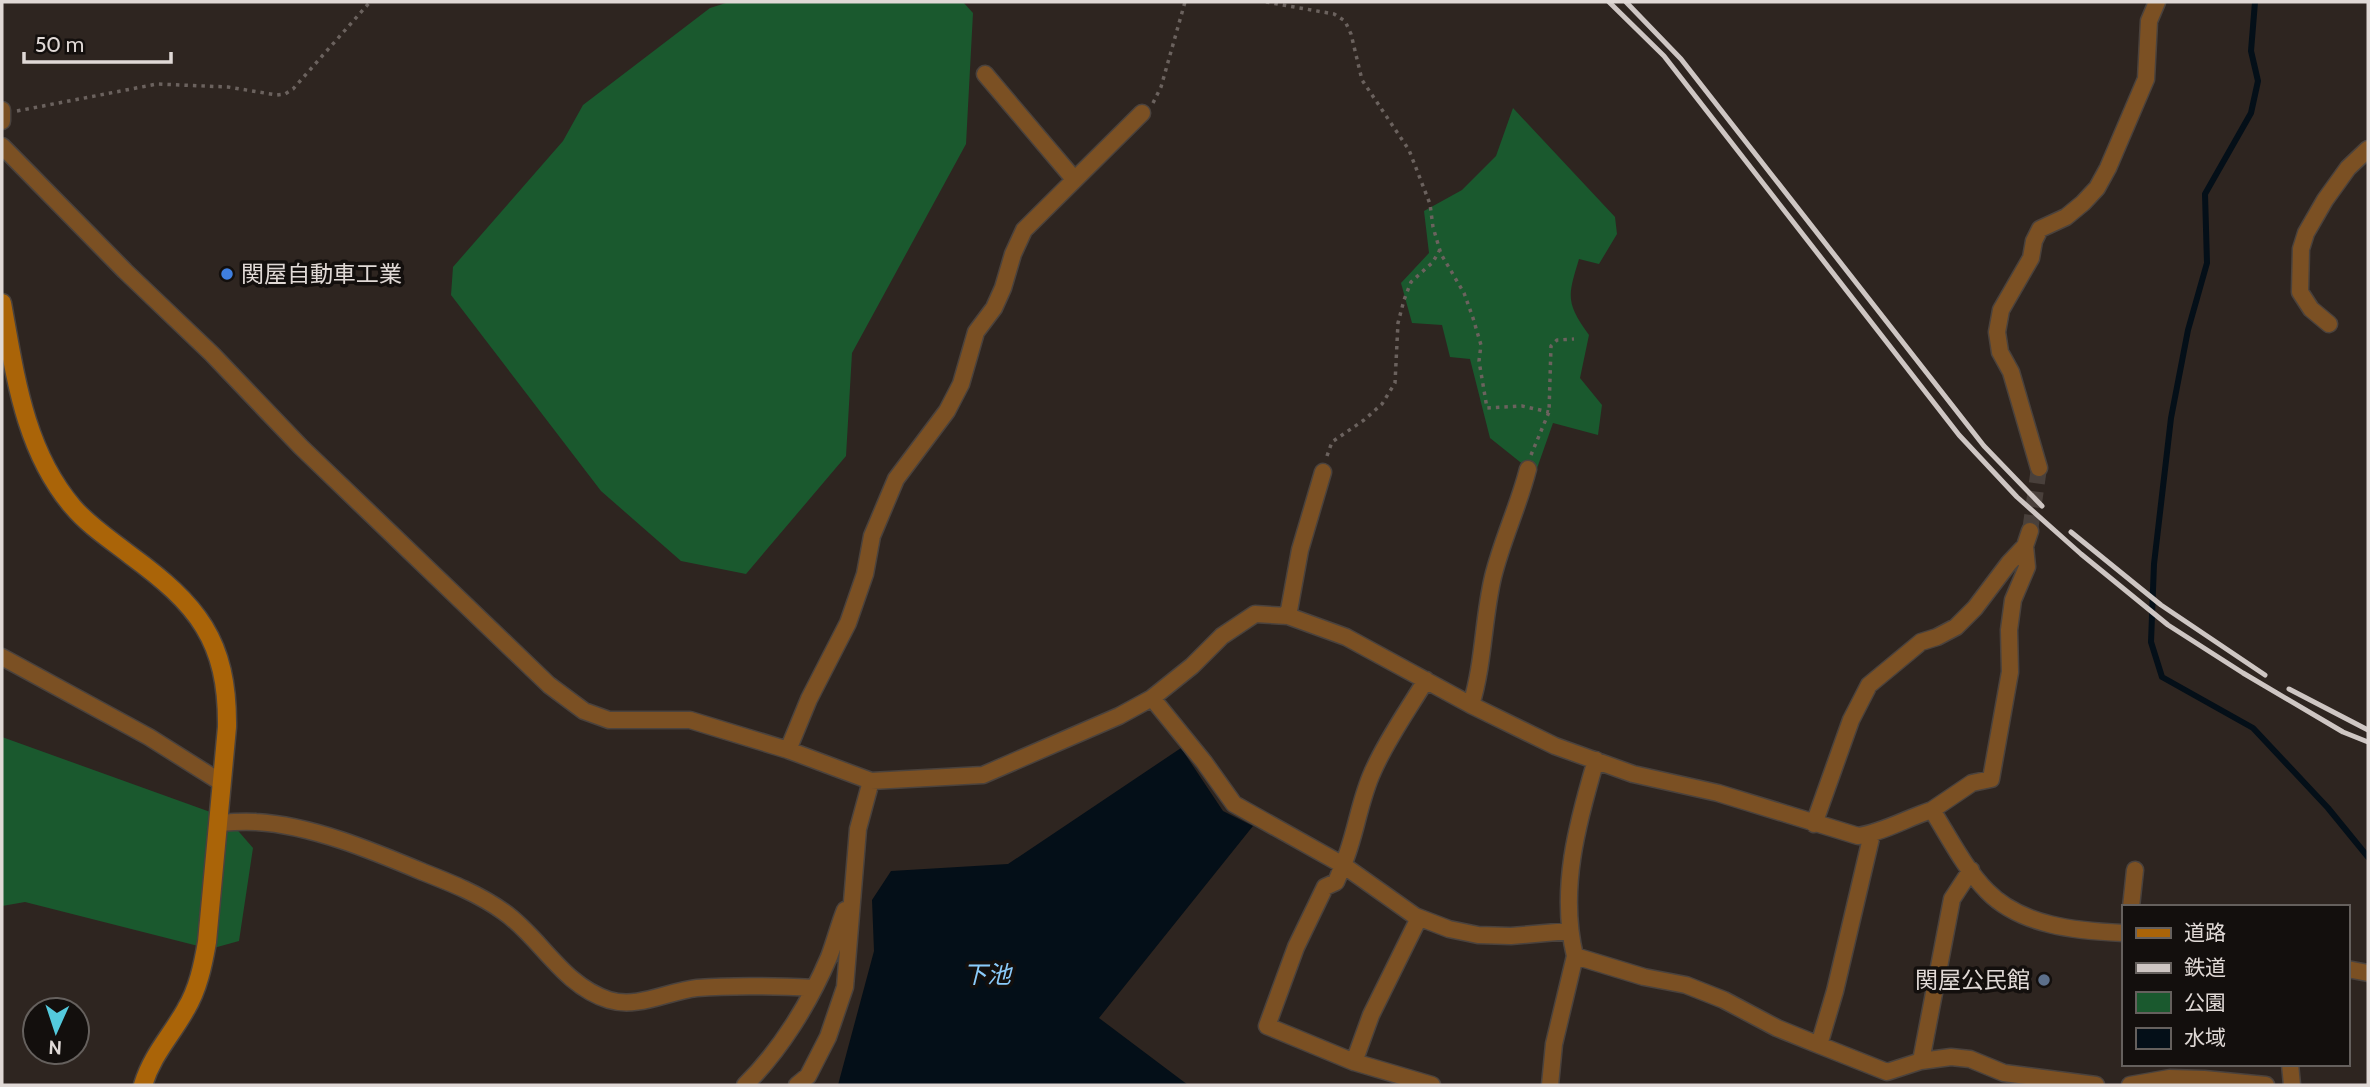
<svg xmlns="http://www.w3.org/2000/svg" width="2370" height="1087" font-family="Cabin,'Noto Sans JP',sans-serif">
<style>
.green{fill:#1a592e}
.water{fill:#040f18}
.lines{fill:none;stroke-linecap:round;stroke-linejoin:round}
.stream{stroke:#040f18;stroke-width:6}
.street-tunnel{stroke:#49403b;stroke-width:16;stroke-dasharray:16 8;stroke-linecap:butt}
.street-casing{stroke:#4a423d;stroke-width:19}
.secondary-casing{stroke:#4a423d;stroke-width:21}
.path{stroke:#6b625e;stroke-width:3.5;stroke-dasharray:3.5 5;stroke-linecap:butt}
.street{stroke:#7b5023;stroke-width:16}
.secondary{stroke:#aa6408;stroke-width:18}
.rail{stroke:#cec6c3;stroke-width:5}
.shop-dot{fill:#3f7fe0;stroke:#130f0d;stroke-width:2.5}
.service-dot{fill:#5c6f8a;stroke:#130f0d;stroke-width:2.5}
.labels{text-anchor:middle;stroke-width:7;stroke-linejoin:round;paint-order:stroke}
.poi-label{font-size:23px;fill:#e0d9d6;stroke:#130f0d;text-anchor:start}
.water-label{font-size:24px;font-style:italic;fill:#8bcbfa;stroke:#130f0d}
</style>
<rect width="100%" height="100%" fill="#2e2520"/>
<path class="green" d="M 729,2 L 963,2 L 973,13 L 966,144 L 852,353 L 846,456 L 746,574 L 681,561 L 601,491 L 451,295 L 453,267 L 563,141 L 583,105 L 710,8 Z
M 1513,108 L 1615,217 L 1617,234 L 1599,264 L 1579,259 C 1568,296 1565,302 1589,335 L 1580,378 L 1602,405 L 1598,435 L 1553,423 L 1535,474 L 1490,438 L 1470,359 L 1450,357 L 1442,325 L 1412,323 L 1401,283 L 1429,253 L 1424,211 L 1462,190 L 1496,156 Z
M 2,737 L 227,818 L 253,848 L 239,941 L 210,949 L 25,902 L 2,906 Z"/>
<path class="water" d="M 1181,748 L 1223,811 L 1253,826 L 1099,1018 L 1188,1085 L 838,1085 L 874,951 L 872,900 L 891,871 L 1008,864 Z"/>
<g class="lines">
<path class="stream" d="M 2255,2 L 2251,51 L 2258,81 L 2251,113 L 2205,194 L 2207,263 L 2188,330 L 2171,418 L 2154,564 L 2151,642 L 2162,677 L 2253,728 L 2328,808 L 2368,857"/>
<path class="street-tunnel" d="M 2030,531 L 2039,468"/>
<defs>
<path id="street" d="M 985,74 L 1074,179
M 2,110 L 2,121
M 2,146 L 125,271 L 212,354 L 301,447 L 549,685 L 584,711 L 609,720 L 690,720 L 788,750 L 871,781 L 983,775 L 1119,716 L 1152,698 L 1192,666 L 1222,636 L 1255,614 L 1288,616 L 1346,637 L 1471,705 L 1555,746 L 1633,774 L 1718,793 L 1858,836 C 1884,832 1907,818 1932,810 C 1949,837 1965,869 1987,891 C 2021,926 2077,931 2123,933
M 2329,324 L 2311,309 L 2300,292 L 2301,249 L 2306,233 L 2325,200 L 2348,168 L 2368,149
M 2039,468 L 2011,372 L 2000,352 L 1997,332 L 2001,310 L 2031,258 L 2034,241 L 2040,229 L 2066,217 L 2083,203 L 2097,188 L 2108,168 L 2146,79 L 2149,21 L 2157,2
M 1288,616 L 1300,550 L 1323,472
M 2,657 L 149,737 L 222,783
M 1426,680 C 1408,710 1387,739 1373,771 C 1359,801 1356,835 1343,865 L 1415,916 L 1449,929 L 1478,935 L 1511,936 L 1569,931
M 1152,698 L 1204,762 L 1234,804 L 1343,865 L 1336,882 L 1325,887 L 1296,947 L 1267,1026 L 1354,1062 L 1432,1085
M 1471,705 C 1484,663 1483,619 1493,577 C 1502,540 1519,505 1528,469
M 788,750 L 809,699 L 848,623 L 865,574 L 872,536 L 896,479 L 947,411 L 961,384 L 976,332 L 994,308 L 1003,288 L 1013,254 L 1024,230 L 1142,113
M 1596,760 C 1577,824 1559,890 1575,956 L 1644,977 L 1686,985 L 1724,1000 L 1777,1028 L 1819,1045 L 1835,991 L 1872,834
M 1932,810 L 1972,783 L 1991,779 L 2010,672 L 2009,630 L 2013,600 L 2027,567 L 2025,546
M 219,823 C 231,822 244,821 256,822 C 311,825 373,851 423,872 C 451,883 479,894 504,912 C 541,938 562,985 609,1000 C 638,1009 668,991 697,988 C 735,985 775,986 814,988
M 1814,824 L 1851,720 L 1869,685 L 1921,642 L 1937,637 L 1956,627 L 1975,608 L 2009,563 L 2025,546 L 2030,531
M 2131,907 L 2135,870
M 2347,969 L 2368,973
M 1819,1045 L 1887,1072 L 1921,1061 L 1952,899 L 1971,870
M 1921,1061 L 1951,1057 L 1970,1059 L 2004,1073 L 2096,1085
M 1354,1062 L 1371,1015 L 1419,918
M 2290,1064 L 2292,1085
M 745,1085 C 780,1051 810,1002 829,957 C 835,941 839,925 845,910
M 797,1085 L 808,1076 L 828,1037 L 845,987 L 858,829 L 871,781
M 1550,1085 L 1554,1044 L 1575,956
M 2130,1085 L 2170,1078 L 2204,1079 L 2266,1085"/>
<path id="secondary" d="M 2,303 C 15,374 24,450 73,507 C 89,526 111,540 130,555 C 197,604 228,640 227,727 L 207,942 C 203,965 198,989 186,1009 C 171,1036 152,1055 143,1085"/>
</defs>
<use href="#street" class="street-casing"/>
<use href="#secondary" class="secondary-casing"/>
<path class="path" d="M 1266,2 L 1334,14 L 1345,21 L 1351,34 L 1362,80 L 1409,150 L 1430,204 L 1433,227 L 1441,254 L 1464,293 L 1473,318 L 1481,345 L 1479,361 L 1487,408 L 1522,406 L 1549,412
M 1153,103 L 1161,87 L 1185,2
M 17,111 L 157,84 L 228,87 L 277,95 L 285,94 L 293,89 L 370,2
M 1531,455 L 1549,412 L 1551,346 L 1557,340 L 1574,339
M 1327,456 L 1332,442 L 1364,420 L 1382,404 L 1395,383 L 1398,323 L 1404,300 L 1411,282 L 1433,262 L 1439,251"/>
<use href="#street" class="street"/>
<use href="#secondary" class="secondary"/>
<path class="rail" d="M 1609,2 L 1664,56 L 1959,435 L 2017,497 L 2081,554 L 2168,625 L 2243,673 L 2343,732 L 2368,742
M 1626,2 L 1681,59 L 1984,446 L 2042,506
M 2071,532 L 2161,605 L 2265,675
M 2289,689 L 2368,730"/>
</g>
<circle class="shop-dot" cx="227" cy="274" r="7"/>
<circle class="service-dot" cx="2044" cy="980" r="7"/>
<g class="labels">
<g class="poi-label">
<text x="241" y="282">関屋自動車工業</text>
<text x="2030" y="988" text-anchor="end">関屋公民館</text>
</g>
<g class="water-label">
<text x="987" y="983">下池</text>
</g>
</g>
<rect width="2370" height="1087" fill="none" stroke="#e0d9d6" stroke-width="7"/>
<rect x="2122" y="905" width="228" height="161" fill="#130f0d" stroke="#65605d" stroke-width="2"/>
<rect x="2136" y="928" width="35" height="10" fill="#aa6408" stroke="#65605d" stroke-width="2"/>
<text x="2184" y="940" font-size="21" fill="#e0d9d6">道路</text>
<rect x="2136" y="963" width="35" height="10" fill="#cec6c3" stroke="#65605d" stroke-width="2"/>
<text x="2184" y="975" font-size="21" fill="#e0d9d6">鉄道</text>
<rect x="2136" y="992" width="35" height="21" fill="#1a592e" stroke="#65605d" stroke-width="2"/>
<text x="2184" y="1010" font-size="21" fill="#e0d9d6">公園</text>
<rect x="2136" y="1028" width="35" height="21" fill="#040f18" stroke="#65605d" stroke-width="2"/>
<text x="2184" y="1045" font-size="21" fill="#e0d9d6">水域</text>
<g transform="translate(56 1031) rotate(183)"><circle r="33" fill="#130f0d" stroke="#65605d" stroke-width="2"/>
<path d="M0-5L12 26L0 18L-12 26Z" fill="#54cadd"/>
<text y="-10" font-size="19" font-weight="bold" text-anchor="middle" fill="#e0d9d6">N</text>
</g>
<path d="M24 52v10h147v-10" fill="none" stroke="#e0d9d6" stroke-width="3.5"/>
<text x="35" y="52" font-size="21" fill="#e0d9d6" stroke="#130f0d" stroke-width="5" paint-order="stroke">50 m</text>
</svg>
